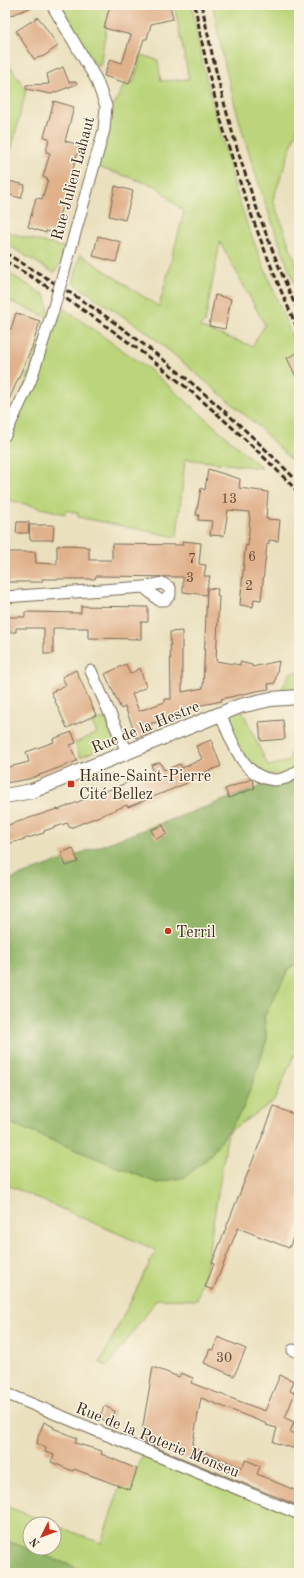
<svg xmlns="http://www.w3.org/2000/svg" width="304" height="1578" font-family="'Old Standard TT',serif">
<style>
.green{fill:#bbd57b;stroke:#7b804c;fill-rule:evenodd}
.forest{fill:#94b66b;stroke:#687044}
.building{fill:#e0b18b}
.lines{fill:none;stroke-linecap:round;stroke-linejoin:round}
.minor-casing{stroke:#786a56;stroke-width:13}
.tertiary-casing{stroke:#786a56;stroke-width:16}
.minor{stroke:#fff;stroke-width:11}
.tertiary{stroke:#fff;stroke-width:14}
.rail{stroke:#3b2a1e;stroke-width:3;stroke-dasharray:6 3;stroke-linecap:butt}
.minor-bridge-casing{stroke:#786a56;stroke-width:13;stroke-linecap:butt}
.minor-bridge{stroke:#fff;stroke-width:11}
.poi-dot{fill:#c8321e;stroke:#fcf5e5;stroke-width:1.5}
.labels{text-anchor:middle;stroke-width:3;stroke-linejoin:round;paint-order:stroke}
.number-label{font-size:14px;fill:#644c39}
.street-label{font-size:16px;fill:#3b2a1e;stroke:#fcf5e5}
.poi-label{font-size:16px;fill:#3b2a1e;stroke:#fcf5e5;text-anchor:start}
</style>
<rect width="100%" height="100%" fill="#fcf5e5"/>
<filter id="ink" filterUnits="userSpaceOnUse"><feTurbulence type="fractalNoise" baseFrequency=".025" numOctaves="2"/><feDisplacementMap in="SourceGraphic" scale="8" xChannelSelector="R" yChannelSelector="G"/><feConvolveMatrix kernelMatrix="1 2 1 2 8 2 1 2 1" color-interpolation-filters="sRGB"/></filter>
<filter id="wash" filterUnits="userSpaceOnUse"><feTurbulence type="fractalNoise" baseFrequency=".012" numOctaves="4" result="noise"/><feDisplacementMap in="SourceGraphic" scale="16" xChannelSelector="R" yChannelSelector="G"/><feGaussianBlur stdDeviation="0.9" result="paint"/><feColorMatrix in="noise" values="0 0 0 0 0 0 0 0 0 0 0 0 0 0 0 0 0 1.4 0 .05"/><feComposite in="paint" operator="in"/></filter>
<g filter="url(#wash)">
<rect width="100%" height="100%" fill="#eae0be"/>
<path class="green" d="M 60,5 L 110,5 L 100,66 L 96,66 Z
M 174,5 L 192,5 L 203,66 L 236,191 L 249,230 L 299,354 L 299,468 L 257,425 L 147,332 L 73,283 L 80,254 L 159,307 L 184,212 L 156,186 L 94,166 L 106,106 L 114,105 L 126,81 L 133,83 L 141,55 L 158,60 L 161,81 L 189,79 ZM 220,242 L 265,325 L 252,346 L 199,327 L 205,322 Z
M 213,5 L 299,5 L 299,123 L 273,200 L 299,272 L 299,294 C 286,264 276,233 265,202 C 243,138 224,72 213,5 Z
M 10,66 L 26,90 L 6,172 L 5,68 Z
M 5,230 L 13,234 L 70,249 L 54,273 L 5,243 Z
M 5,271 L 46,296 L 50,318 L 59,321 L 63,308 L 149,369 L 262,468 L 185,459 L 177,537 L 78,517 L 78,513 L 66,510 L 65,514 L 5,499 L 5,424 L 10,426 L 50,318 L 5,299 Z
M 299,671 L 299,697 L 277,699 L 290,673 Z
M 240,706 L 268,766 L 289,761 L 299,727 L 299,770 L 295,773 L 258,776 L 220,714 Z
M 105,718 L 116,743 L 80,757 L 75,743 L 97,733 L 92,723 Z
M 299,962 L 299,1057 L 294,1055 L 274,1101 L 228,1132 L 205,1272 L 197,1300 L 157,1299 L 108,1366 L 100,1363 L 156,1250 L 5,1184 L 5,1121 L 157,1183 L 208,1158 L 231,1127 L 243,1108 L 267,1039 L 263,1017 L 289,969 Z
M 145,1450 L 299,1514 L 299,1573 L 90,1573 L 5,1540 L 5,1506 L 52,1524 L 30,1524 L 30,1548 L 54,1548 L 54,1525 L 101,1543 L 121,1483 L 130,1487 Z"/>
<path class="forest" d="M 288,777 L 299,781 L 299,962 L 289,969 L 264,1017 L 267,1039 L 256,1074 L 243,1108 L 231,1127 L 208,1158 L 185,1177 L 157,1183 L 5,1121 L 5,881 L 249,791 L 259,787 L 266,779 Z
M 5,1540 L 90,1573 L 5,1573 Z"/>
<g id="blocks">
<path class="building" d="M 5,5 L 35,5 L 35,6 L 9,16 Z
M 110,5 L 170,5 L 173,19 L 151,24 L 147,39 L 144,39 L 129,84 L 104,76 L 110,59 L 122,63 L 131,35 L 104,28 Z
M 38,17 L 58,46 L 44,56 L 34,59 L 16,31 Z
M 63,67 L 69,82 L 76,82 L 77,84 L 51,94 L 26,89 L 26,85 L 49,84 L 47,74 Z
M 54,101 L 74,107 L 65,141 L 80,145 L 54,233 L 46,231 L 46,233 L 28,227 L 36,198 L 42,199 L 48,179 L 43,177 L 50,153 L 46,152 L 49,138 L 44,137 Z
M 5,180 L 25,185 L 21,198 L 5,194 Z
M 115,186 L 133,191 L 125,220 L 109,216 Z
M 98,236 L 121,242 L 116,262 L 93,256 Z
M 215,295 L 231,299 L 225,329 L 209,326 Z
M 16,313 L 40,321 L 32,347 L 5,409 L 5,334 L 7,328 L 11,329 Z
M 299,352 L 299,383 L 287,358 Z
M 208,469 L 240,479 L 239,488 L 268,492 L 266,519 L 280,520 L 278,541 L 269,540 L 269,544 L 267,544 L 261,600 L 254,599 L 253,607 L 240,605 L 245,550 L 246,545 L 248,546 L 250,516 L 249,516 L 249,512 L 228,510 L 224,536 L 210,535 L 212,521 L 198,520 L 199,515 L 196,515 L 201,488 L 205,490 Z
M 17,522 L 29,522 L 28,533 L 16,533 Z
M 29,525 L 54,525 L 53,540 L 30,540 Z
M 182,541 L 201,543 L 199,564 L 206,565 L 204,576 L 210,576 L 207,588 L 218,589 L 217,595 L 219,596 L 216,661 L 240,665 L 240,662 L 252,665 L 252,667 L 279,661 L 275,683 L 268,684 L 269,689 L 257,691 L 221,699 L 222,701 L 182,709 L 182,713 L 178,714 L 179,721 L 151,723 L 154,731 L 137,738 L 125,707 L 121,709 L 105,674 L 126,664 L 130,674 L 140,668 L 146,687 L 132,694 L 139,711 L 165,702 L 165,699 L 171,699 L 170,632 L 182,631 L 182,692 L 203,688 L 207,589 L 206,595 L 183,592 L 183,577 L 96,576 L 95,579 L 42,579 L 42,582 L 5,582 L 5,552 L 35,552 L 36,563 L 57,564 L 57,546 L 66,545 L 85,546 L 85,547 L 89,547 L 89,560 L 112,560 L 112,544 L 183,545 Z
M 81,606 L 148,607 L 148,622 L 141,622 L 141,639 L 88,638 L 88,628 L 53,628 L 53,654 L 44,654 L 44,628 L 16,628 L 16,632 L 5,632 L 5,617 L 25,617 L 25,612 L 81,613 Z
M 76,670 L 96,715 L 67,728 L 51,692 L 66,685 L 62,677 Z
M 283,720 L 285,739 L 261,741 L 259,722 Z
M 72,732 L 76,743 L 70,745 L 77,761 L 29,779 L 5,783 L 5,768 L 29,762 L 26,752 L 54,742 L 53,739 Z
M 211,740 L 221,766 L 186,780 L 187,783 L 153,797 L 128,807 L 127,805 L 70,828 L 67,823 L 44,831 L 44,833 L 5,845 L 5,826 L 57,809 L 58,810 L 85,799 L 84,797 L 95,793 L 96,795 L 154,772 L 151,765 L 160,762 L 164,770 L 180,764 L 182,768 L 202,759 L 196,746 Z
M 252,779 L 255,788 L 229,798 L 225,789 Z
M 163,825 L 167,834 L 156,839 L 151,830 Z
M 73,848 L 78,862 L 66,866 L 61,853 Z
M 274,1107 L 299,1116 L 299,1223 L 289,1248 L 238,1228 L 213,1290 L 205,1287 L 214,1264 L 212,1263 Z
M 218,1337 L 246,1349 L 234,1376 L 204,1363 L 210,1349 L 213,1350 Z
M 153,1367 L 179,1377 L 181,1373 L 193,1378 L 191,1383 L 265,1411 L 280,1375 L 294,1381 L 290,1391 L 295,1393 L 285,1418 L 294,1422 L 290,1432 L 299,1435 L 299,1450 L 273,1442 L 277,1428 L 266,1425 L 267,1424 L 201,1398 L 192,1447 L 242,1468 L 246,1460 L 260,1466 L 257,1474 L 299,1492 L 299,1506 L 145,1443 L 142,1431 Z
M 104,1406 L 115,1411 L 111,1423 L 100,1418 Z
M 44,1422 L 54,1427 L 53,1428 L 77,1438 L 75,1443 L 102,1451 L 101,1454 L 137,1469 L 130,1490 L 74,1469 L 73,1471 L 51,1462 L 54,1455 L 45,1452 L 46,1448 L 37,1444 L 38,1437 Z"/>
</g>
</g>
<g filter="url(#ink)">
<use href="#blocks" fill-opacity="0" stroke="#786a56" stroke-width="1"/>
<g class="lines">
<defs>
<path id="minor" d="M 52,5 L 96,79 L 106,106 L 104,130 L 69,254
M 5,435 L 30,382 L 53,310
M 5,597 L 144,587 L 162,583 L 170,588 L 170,595 L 165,600 L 159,600 L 144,587
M 91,671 L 127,752
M 220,714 C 232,739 241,777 274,780 C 283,780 292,776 299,770
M 293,1350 L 299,1352
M 5,1393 L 299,1514"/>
<path id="tertiary" d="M 5,796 L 32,791 L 240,706 L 271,699 L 299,697"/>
</defs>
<use href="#minor" class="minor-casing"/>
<use href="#tertiary" class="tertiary-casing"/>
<use href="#minor" class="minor"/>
<use href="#tertiary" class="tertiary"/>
<path class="rail" d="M 195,5 C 214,118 252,227 299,332
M 202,5 C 222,112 255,215 299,314
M 5,253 C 42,275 80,298 115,323 C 181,371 243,425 299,483
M 5,261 C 113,324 213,402 299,493"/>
<defs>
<path id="minor-bridge" d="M 53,310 L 69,254"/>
</defs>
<use href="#minor-bridge" class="minor-bridge-casing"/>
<use href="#minor-bridge" class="minor-bridge"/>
</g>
</g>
<g class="poi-dot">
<rect x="67" y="780" width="8" height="8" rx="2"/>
<circle cx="168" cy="931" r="4"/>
</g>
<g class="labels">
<g class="number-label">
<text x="229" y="503">13</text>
<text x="252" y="561">6</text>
<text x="192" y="563">7</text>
<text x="190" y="582">3</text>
<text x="249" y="590">2</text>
<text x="224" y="1362">30</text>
</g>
<g class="street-label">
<text transform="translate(72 178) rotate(-75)" y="6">Rue Julien Lahaut</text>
<text transform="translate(145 726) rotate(-22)" y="6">Rue de la Hestre</text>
<text transform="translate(158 1439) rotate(22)" y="6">Rue de la Poterie Monseu</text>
</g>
<g class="poi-label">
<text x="79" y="781">Haine-Saint-Pierre<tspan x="79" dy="18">Cité Bellez</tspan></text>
<text x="176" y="937">Terril</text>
</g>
</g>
<rect width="304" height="1578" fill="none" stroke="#fcf5e5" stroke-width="20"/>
<g transform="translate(42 1536) rotate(228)"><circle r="19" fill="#fcf5e5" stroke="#afa495"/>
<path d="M0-3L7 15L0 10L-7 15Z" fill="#c8321e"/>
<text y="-6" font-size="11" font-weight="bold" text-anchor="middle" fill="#3b2a1e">N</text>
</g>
</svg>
